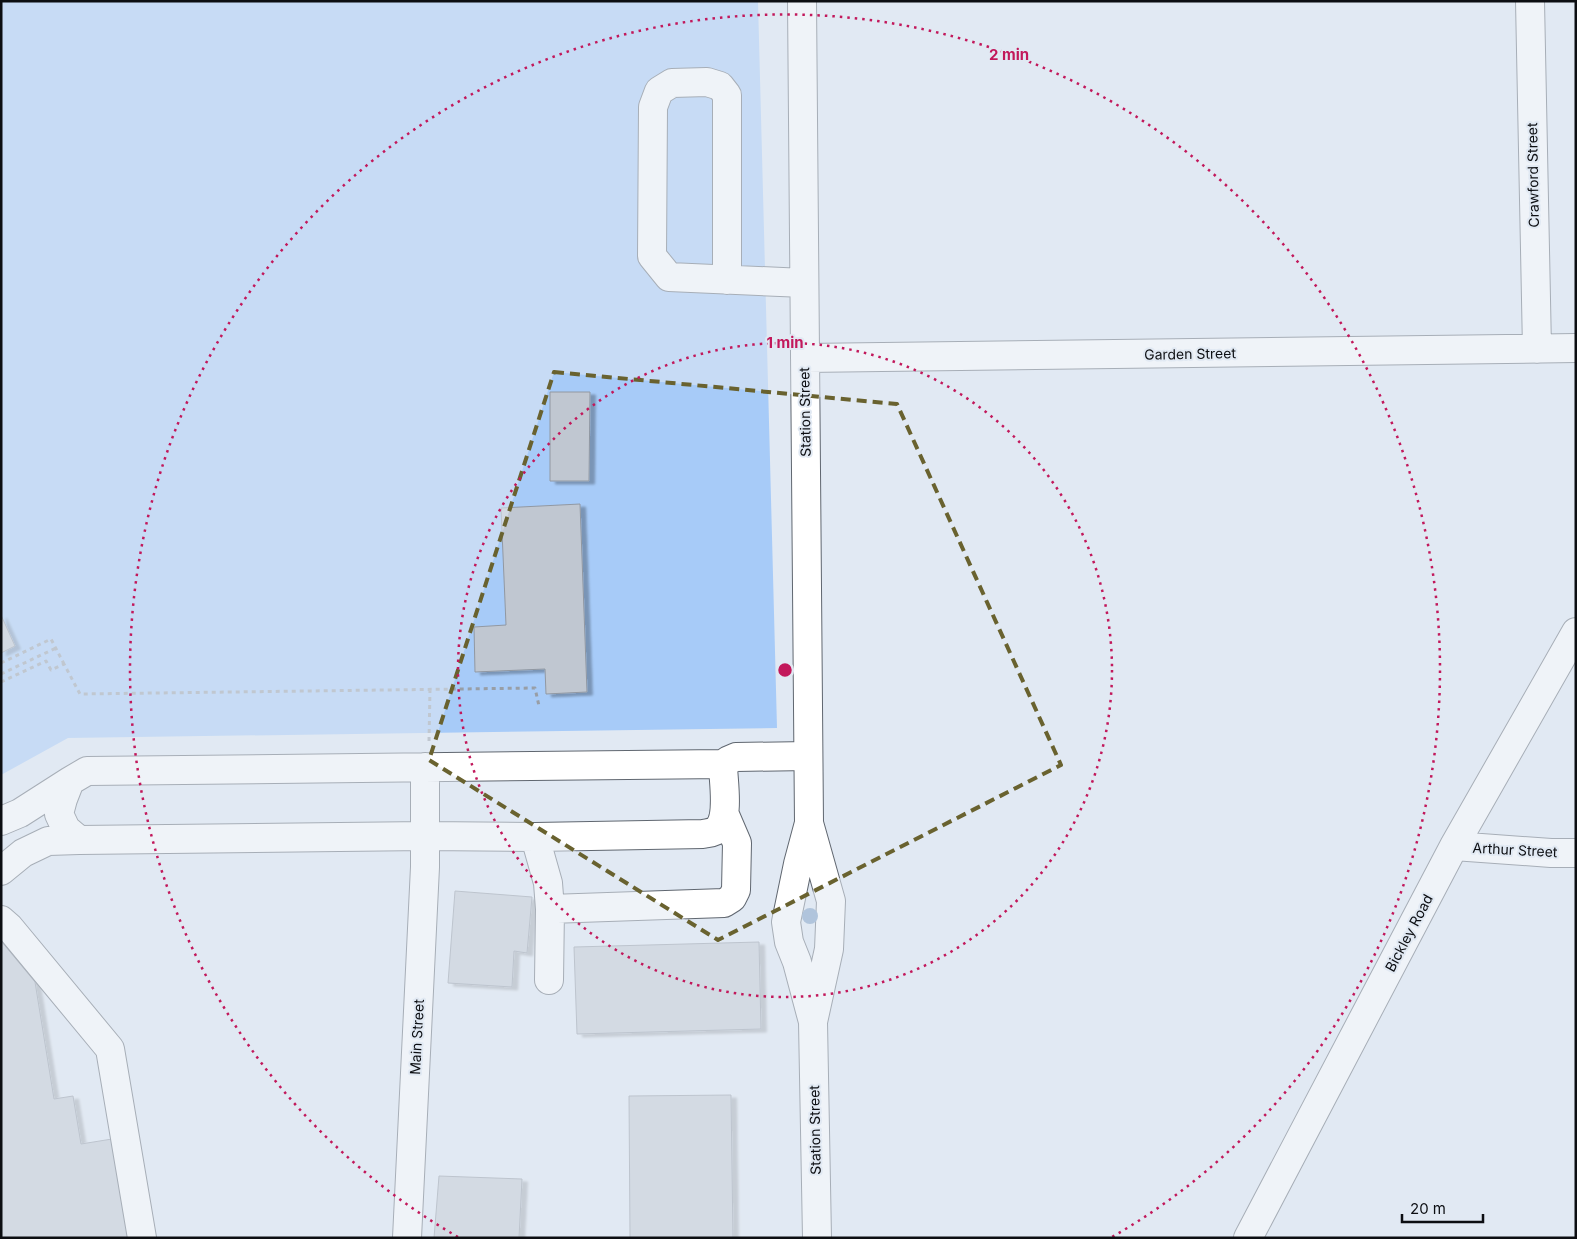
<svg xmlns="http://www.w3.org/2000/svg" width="1577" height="1239" font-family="Inter,sans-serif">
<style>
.green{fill:#a7cbf8}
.building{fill:#c0c7d1;stroke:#9198a2;filter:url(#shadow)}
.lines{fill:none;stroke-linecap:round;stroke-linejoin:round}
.minor-casing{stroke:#606770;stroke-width:30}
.path{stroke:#989ea6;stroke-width:3;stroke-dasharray:4 4;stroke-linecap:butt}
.minor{stroke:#fff;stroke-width:28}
.tree{fill:#7498c0}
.marked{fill:none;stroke:#69622f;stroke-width:4;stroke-dasharray:10 6;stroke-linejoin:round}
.ring{fill:none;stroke:#c2185b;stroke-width:2.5;stroke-dasharray:2.5 5}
.labels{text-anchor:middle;stroke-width:4;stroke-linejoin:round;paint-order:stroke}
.street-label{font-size:14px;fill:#0c0e12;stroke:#e1e9f3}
.centre{fill:#c2185b;stroke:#e1e9f3;stroke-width:2.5}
.ring-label{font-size:15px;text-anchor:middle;font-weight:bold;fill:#c2185b;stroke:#e1e9f3;stroke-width:4;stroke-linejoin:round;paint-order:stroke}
</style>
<defs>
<filter id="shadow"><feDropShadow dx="5.5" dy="3" stdDeviation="1" flood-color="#0004"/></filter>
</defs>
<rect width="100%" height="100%" fill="#e1e9f3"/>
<path class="green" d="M 1,1 L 758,1 L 777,728 L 68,738 L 1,775 Z"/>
<path class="building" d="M 550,392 L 590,392 L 589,481 L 550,481 Z
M 580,504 L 587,692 L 546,694 L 545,669 L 475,672 L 474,627 L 506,625 L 501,508 Z
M 1,615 L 15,646 L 1,653 Z
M 455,891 L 532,897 L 527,953 L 514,951 L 512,987 L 448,983 Z
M 1,941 L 35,982 L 54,1099 L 73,1096 L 81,1144 L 112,1139 L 128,1238 L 1,1238 Z
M 759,942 L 761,1029 L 577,1034 L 574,947 Z
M 731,1095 L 733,1238 L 630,1238 L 629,1096 Z
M 439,1176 L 522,1179 L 519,1238 L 434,1238 Z"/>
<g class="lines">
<defs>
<path id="minor" d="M 802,1 L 809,823 L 831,901 L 829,949 L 813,1022
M 1530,1 L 1537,349
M 727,280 L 727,95 L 720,86 L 707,82 L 672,83 L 659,91 L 653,107 L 652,256 L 669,277 L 804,283
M 805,358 L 1576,348
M 723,764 C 723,782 731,820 715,831 C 711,833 707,833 703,834 L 535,837 L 425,836 L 79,840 L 66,829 L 59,814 L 63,799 L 70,781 L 87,771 Z
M 723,764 L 729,760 L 736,757 L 808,756
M 1,821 L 20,813 L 70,781
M 809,823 L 798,864 L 786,922 L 789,942 L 797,962 L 813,1022 L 817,1238
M 535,837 L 548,883 L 550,909 L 724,903 L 732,898 L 736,890 L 737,843 L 725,815
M 1454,846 L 1551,853 L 1576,853
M 1,871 L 23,853 L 48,841 L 79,840
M 1,920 L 9,927 L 110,1049 L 142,1238
M 549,980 L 550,909
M 407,1238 L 425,867 L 425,767
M 1248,1238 L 1454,846 L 1576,632"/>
</defs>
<use href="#minor" class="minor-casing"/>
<path class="path" d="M 1,663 L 51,639 L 64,664
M 1,674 L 56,648
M 1,682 L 46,661 L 51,670 L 64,664 L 80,694 L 535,688 L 539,706
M 429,741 L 430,689"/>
<use href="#minor" class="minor"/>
</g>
<circle class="tree" cx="810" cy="916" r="8"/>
<path d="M0 0H1577V1239H0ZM 554,372 L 897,404 L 1061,765 L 718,940 L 429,760 Z" fill="#e1e9f3" fill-opacity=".55" fill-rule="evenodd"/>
<path class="marked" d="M 554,372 L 897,404 L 1061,765 L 718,940 L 429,760 Z"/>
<g class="ring">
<circle cx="785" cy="670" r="327"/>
<path d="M458 1237A655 655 0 1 1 1112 1237"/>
</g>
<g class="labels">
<g class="street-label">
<text transform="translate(1533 175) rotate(-91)" y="5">Crawford Street</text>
<text transform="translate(1190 354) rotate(-1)" y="5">Garden Street</text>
<text transform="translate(805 412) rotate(-91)" y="5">Station Street</text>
<text transform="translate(1515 850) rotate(3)" y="5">Arthur Street</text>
<text transform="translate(1409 933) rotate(-62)" y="5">Bickley Road</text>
<text transform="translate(417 1037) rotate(-87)" y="5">Main Street</text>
<text transform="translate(815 1130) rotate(-91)" y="5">Station Street</text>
</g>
</g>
<circle cx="785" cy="670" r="8" class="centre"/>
<g class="ring-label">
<text x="1009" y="60">2 min</text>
<text x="785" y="348">1 min</text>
</g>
<rect width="1577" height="1239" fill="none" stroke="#0c0e12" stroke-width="5"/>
<path d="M1402 1214v8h81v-8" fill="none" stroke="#0c0e12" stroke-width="2.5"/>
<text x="1410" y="1214" font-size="15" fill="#0c0e12" stroke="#e1e9f3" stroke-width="4" paint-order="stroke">20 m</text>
</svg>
